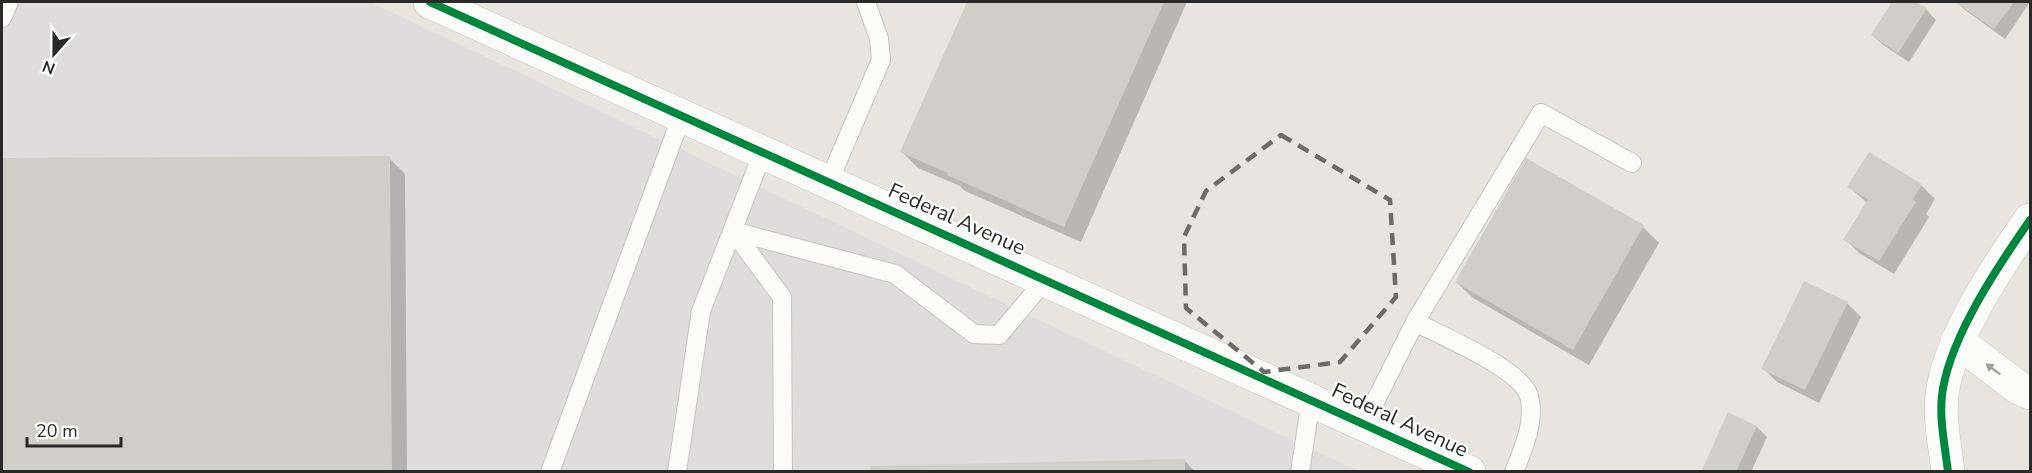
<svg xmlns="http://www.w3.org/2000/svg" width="2032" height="473" font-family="'Nunito Sans',sans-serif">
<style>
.industrial{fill:#dfdcdd}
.shadow{fill:#0003}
.building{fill:#d0cec9}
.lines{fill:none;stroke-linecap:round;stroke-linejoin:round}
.service-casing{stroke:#c5c4c4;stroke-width:20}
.minor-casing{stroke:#c5c4c4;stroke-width:34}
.service{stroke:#fbfbfa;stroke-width:18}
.minor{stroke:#fbfbfa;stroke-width:33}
.cycleway-casing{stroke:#fff;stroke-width:11}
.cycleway{stroke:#00873e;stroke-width:8}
.oneway{fill:#9c9c9c}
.marked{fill:none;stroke:#6c6b68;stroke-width:4.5;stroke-dasharray:12 8;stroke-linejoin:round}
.labels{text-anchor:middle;stroke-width:4.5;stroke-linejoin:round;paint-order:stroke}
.street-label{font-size:21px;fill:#292929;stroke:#fff}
</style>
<rect width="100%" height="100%" fill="#e7e5de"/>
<path class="industrial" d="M 2,2 L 370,2 L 1357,471 L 2,471 Z"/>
<path class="shadow" d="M 969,2 L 1187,2 L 1081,242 L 965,191 L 960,186 L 918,168 L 902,152 Z
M 1894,2 L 1914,2 L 1926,9 L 1936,20 L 1909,62 L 1883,45 L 1872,35 Z
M 1956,2 L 2030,2 L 2005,39 L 1965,10 Z
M 1870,154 L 1921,185 L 1935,199 L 1926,214 L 1929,217 L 1894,274 L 1859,253 L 1845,239 L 1867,203 L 1849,187 Z
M 389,158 L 405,174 L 407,472 L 2,472 L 2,159 Z
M 1643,227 L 1659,243 L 1589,365 L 1473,298 L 1456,282 Z
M 1847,303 L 1861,317 L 1819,403 L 1777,382 L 1763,368 Z
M 1729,414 L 1757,427 L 1767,437 L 1751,472 L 1702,472 Z
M 1184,460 L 1195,472 L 872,472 Z"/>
<path class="building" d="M 967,2 L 1164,2 L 1064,227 L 947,175 L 948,173 L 900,152 Z
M 1892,2 L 1916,2 L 1927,8 L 1898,53 L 1871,35 Z
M 1955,2 L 2014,2 L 1994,29 Z
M 1869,152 L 1922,184 L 1913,199 L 1916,202 L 1879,261 L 1843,240 L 1868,199 L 1847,187 Z
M 390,156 L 392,472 L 2,472 L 2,158 Z
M 1526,158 L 1644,225 L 1573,350 L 1455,282 Z
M 1804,281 L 1848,302 L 1805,390 L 1761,369 Z
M 1728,412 L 1757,426 L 1736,472 L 1701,472 Z
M 1185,459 L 1185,472 L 870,472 L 870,466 Z"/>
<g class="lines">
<defs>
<path id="service" d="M 2,18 L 9,2
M 829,181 L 881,60 L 879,39 L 866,2
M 733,231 L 895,274 L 974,334 L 999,335 L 1046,279
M 733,231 L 782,297 L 783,472
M 1415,322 L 1541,113 L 1632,163
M 1364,424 L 1415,322 C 1442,336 1521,369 1529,396 C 1536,421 1523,449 1514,472
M 550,472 L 682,115
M 677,472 L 701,311 L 763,152
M 1300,472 L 1311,399"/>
<path id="minor" d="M 430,2 L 1469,472
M 1957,341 L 2019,388 L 2030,393
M 1948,472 C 1945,445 1938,415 1943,388 C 1953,333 1998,266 2030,220"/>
</defs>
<use href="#service" class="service-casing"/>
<use href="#minor" class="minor-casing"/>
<use href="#service" class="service"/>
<use href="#minor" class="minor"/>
<defs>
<path id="cycleway" d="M 430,2 L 1469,472
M 1948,472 C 1945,445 1938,415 1943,388 C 1953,333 1998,266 2030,220"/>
</defs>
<use href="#cycleway" class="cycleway-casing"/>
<use href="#cycleway" class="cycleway"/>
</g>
<defs><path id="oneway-solid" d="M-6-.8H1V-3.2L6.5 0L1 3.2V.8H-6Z" transform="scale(1.5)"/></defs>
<use class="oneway" href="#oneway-solid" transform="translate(1993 369) rotate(-143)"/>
<path class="marked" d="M 1281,135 L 1390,200 L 1396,297 L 1340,362 L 1264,372 L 1186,308 L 1184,237 L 1206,191 Z"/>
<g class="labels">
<g class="street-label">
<text transform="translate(957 219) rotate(24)" y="7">Federal Avenue</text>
<text transform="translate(1400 420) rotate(25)" y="7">Federal Avenue</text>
</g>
</g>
<rect width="2032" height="473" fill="none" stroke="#292929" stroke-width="6"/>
<g transform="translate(54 54) rotate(201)" stroke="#ffffff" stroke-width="4.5" paint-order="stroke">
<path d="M0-4.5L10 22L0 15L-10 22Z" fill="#292929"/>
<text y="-9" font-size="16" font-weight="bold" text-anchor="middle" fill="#292929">N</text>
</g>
<path d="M27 437v9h94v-9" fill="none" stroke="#292929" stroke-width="3"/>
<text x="36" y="437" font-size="18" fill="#292929" stroke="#ffffff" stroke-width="4.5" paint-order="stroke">20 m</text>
</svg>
